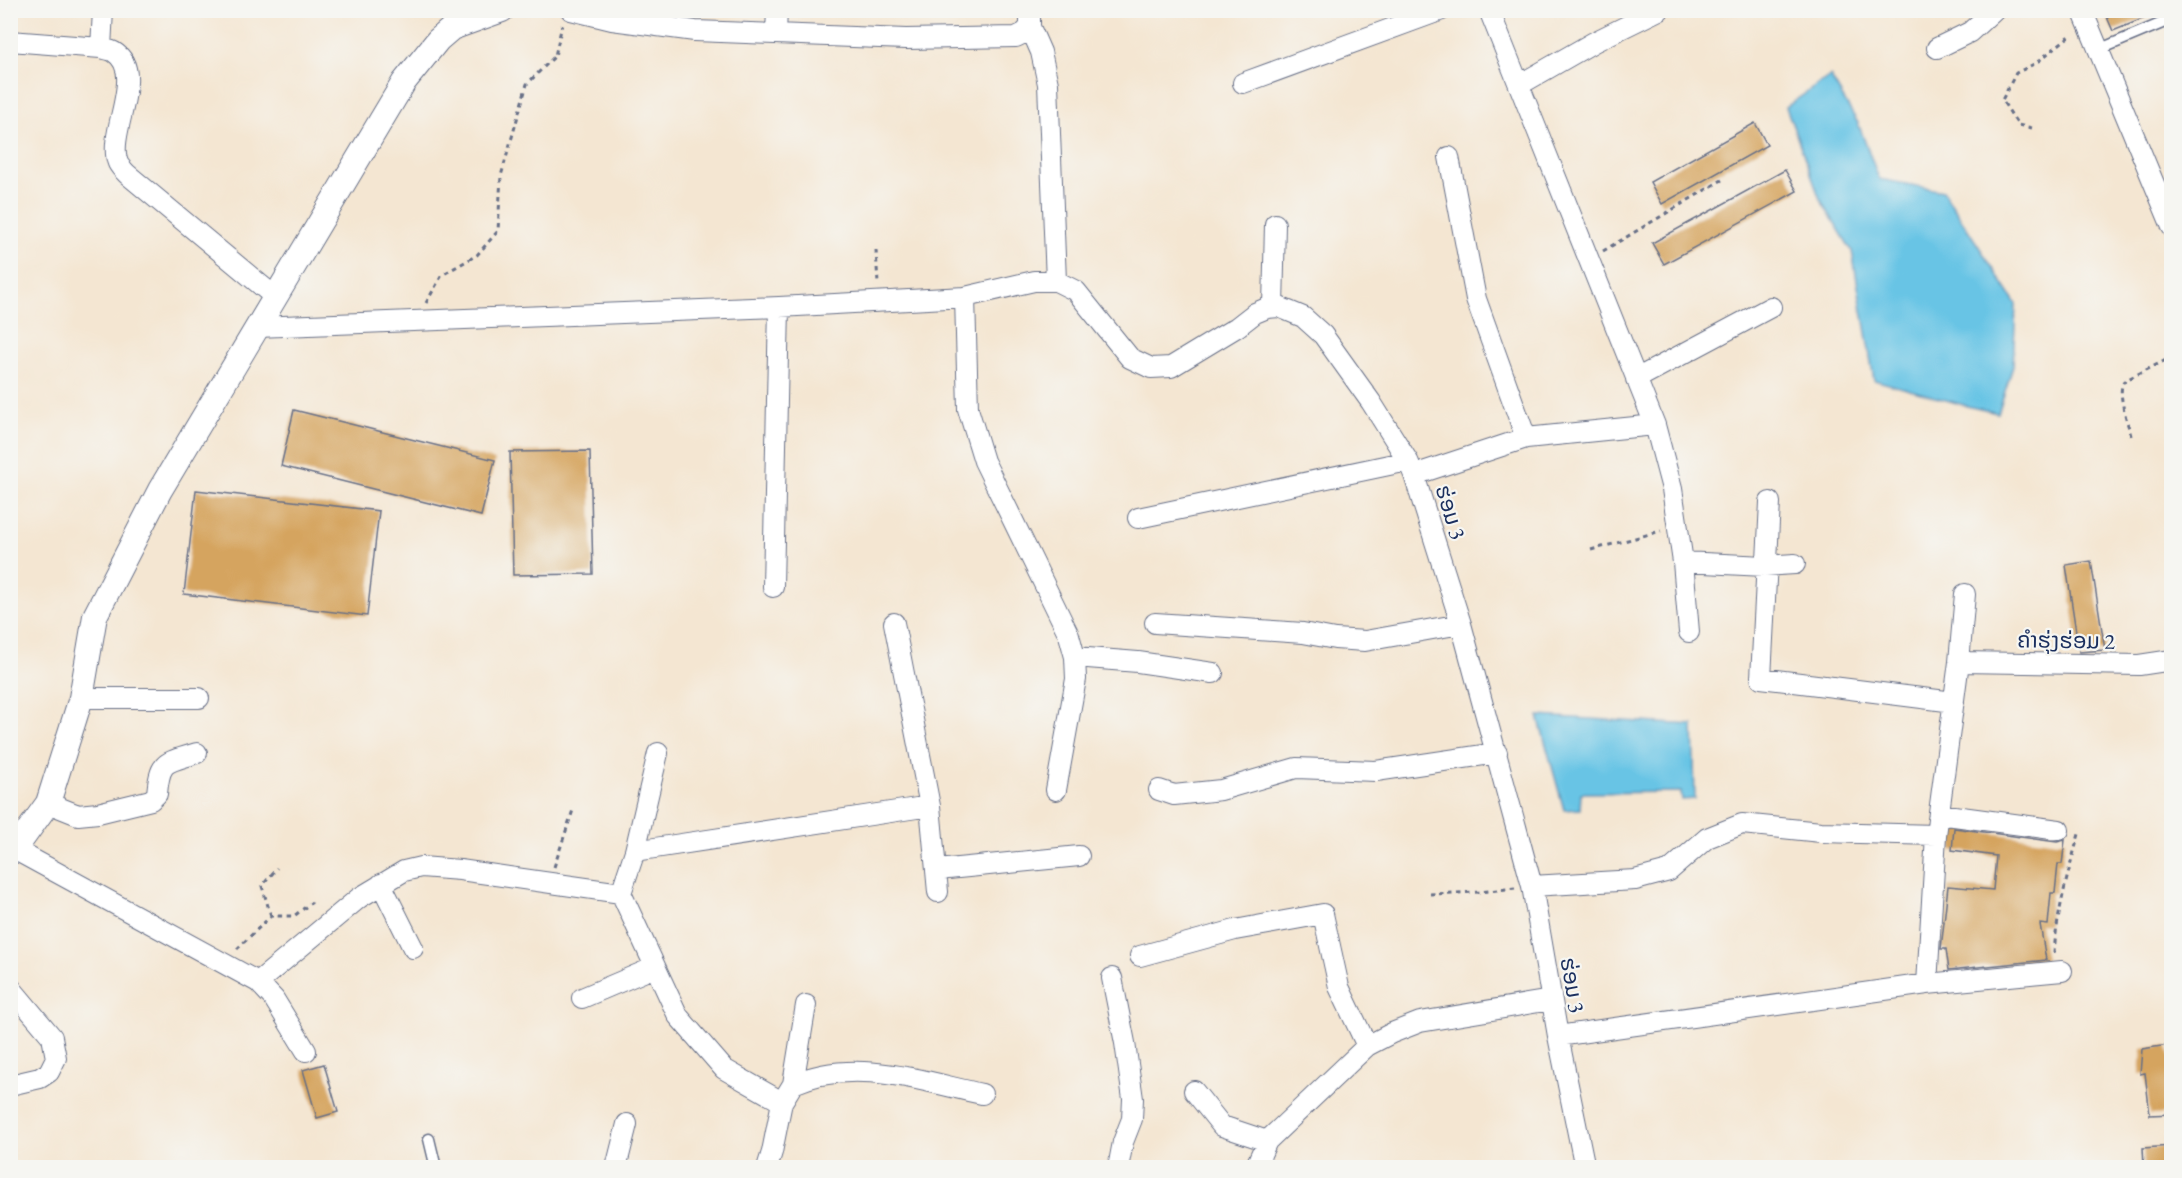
<svg xmlns="http://www.w3.org/2000/svg" width="2182" height="1178" font-family="'EB Garamond','Noto Sans Lao',serif">
<style>
.water{fill:#67c4e5;stroke:#417aa2;stroke-width:1.5}
.building{fill:#d5a45e}
.lines{fill:none;stroke-linecap:round;stroke-linejoin:round}
.service-casing{stroke:#676f87;stroke-width:13}
.minor-casing{stroke:#676f87;stroke-width:22}
.tertiary-casing{stroke:#676f87;stroke-width:26}
.path{stroke:#676f87;stroke-width:3;stroke-dasharray:4.5 4.5;stroke-linecap:butt}
.service{stroke:#fff;stroke-width:10}
.minor{stroke:#fff;stroke-width:20}
.tertiary{stroke:#fff;stroke-width:24}
.labels{text-anchor:middle;stroke-width:4.5;stroke-linejoin:round;paint-order:stroke}
.street-label{font-size:22px;fill:#1b2f5e;stroke:#f6f6f2}
</style>
<rect width="100%" height="100%" fill="#f6f6f2"/>
<filter id="ink" filterUnits="userSpaceOnUse"><feTurbulence type="fractalNoise" baseFrequency=".0167" numOctaves="2"/><feDisplacementMap in="SourceGraphic" scale="12" xChannelSelector="R" yChannelSelector="G"/><feConvolveMatrix kernelMatrix="1 2 1 2 8 2 1 2 1" color-interpolation-filters="sRGB"/></filter>
<filter id="wash" filterUnits="userSpaceOnUse"><feTurbulence type="fractalNoise" baseFrequency=".008" numOctaves="4" result="noise"/><feDisplacementMap in="SourceGraphic" scale="24" xChannelSelector="R" yChannelSelector="G"/><feGaussianBlur stdDeviation="1.35" result="paint"/><feColorMatrix in="noise" values="0 0 0 0 0 0 0 0 0 0 0 0 0 0 0 0 0 1.4 0 .05"/><feComposite in="paint" operator="in"/></filter>
<g filter="url(#wash)">
<rect width="100%" height="100%" fill="#f4e6d2"/>
<path class="water" d="M 1830,76 L 1858,123 L 1879,179 L 1943,191 L 2016,304 L 2013,366 L 1998,413 L 1971,407 L 1874,380 L 1852,251 L 1820,199 L 1786,107 Z
M 1538,716 L 1693,725 L 1695,799 L 1682,800 L 1681,792 L 1581,793 L 1580,809 L 1564,810 Z"/>
<g id="blocks">
<path class="building" d="M 2104,10 L 2162,10 L 2162,11 L 2113,31 Z
M 1755,123 L 1767,145 L 1662,204 L 1650,182 Z
M 1785,170 L 1797,191 L 1664,264 L 1652,243 Z
M 294,410 L 495,460 L 481,516 L 281,466 Z
M 590,451 L 593,574 L 513,575 L 510,452 Z
M 196,490 L 379,511 L 367,616 L 184,594 Z
M 2091,561 L 2105,650 L 2079,652 L 2066,565 Z
M 1954,828 L 2057,842 L 2065,840 L 2062,864 L 2058,864 L 2055,893 L 2051,893 L 2048,925 L 2040,924 L 2046,960 L 1949,970 L 1946,949 L 1941,949 L 1948,886 L 1993,890 L 1996,856 L 1952,850 Z
M 2168,1045 L 2172,1064 L 2172,1114 L 2150,1115 L 2145,1073 L 2140,1074 L 2142,1049 Z
M 324,1064 L 338,1112 L 317,1118 L 303,1070 Z
M 2172,1146 L 2172,1167 L 2144,1167 L 2143,1148 Z"/>
</g>
</g>
<g filter="url(#ink)">
<use href="#blocks" fill-opacity="0" stroke="#676f87" stroke-width="1.5"/>
<g class="lines">
<defs>
<path id="service" d="M 2098,50 L 2172,19
M 429,1139 L 436,1168"/>
<path id="minor" d="M 571,10 L 612,20 L 695,31 L 906,39 L 1016,37 L 1024,33 L 1030,27 L 1030,10
M 2082,10 L 2172,227
M 1030,27 L 1041,52 L 1048,84 L 1056,281
M 776,33 L 777,10
M 10,41 L 101,48 C 105,49 111,50 114,52 C 147,72 106,134 118,163 C 120,167 124,171 127,174 L 275,297
M 101,48 L 103,10
M 1937,48 L 1970,32 L 1994,10
M 1243,83 L 1442,10
M 1519,85 L 1594,42 L 1659,10
M 1449,157 L 1476,299 L 1526,438
M 965,297 L 968,409 L 984,461 L 1069,635 L 1075,657 L 1076,679 L 1056,790
M 1273,307 L 1275,224
M 257,327 L 779,307 L 965,297 L 1034,281 L 1056,281 L 1076,291 L 1130,358 L 1151,368 L 1171,367 L 1237,327 L 1255,313 L 1267,308 L 1279,307 L 1303,317 L 1323,335 L 1371,402 L 1408,461 L 1414,475 L 1461,624 L 1532,886 L 1558,1036 L 1585,1168
M 1636,379 L 1771,307
M 1655,425 L 1672,489 L 1683,562 L 1689,632
M 1414,475 L 1526,438 L 1655,425 L 1489,10
M 1770,502 L 1761,678 L 1954,702
M 1138,518 L 1408,461
M 1683,562 L 1765,566 L 1795,564
M 773,587 L 779,307
M 894,623 L 930,806 L 938,892
M 1155,623 L 1303,633 L 1335,639 L 1365,641 L 1461,624
M 1075,657 L 1138,662 L 1213,673
M 1959,662 L 2139,665 L 2172,660
M 81,698 L 199,698
M 658,753 L 635,851 L 621,893 L 678,1016 L 724,1069 L 782,1102
M 1159,790 L 1174,795 L 1221,790 L 1296,768 L 1376,771 L 1497,753
M 48,803 L 78,815 L 98,813 L 151,800 L 157,794 C 160,759 166,763 197,753
M 1939,814 L 2059,830
M 10,847 L 258,982 L 274,999 L 306,1051
M 635,851 L 930,806
M 938,870 L 1079,856
M 381,884 L 413,948
M 1532,886 L 1635,880 L 1669,871 L 1707,838 L 1742,824 L 1821,832 L 1936,835
M 1140,956 L 1235,930 L 1323,914 L 1339,987 L 1367,1046
M 1112,978 L 1125,1043 L 1133,1099 L 1132,1119 L 1123,1142 L 1118,1168
M 258,982 L 359,898 L 404,871 L 421,867 L 460,870 L 621,893
M 1927,984 L 1936,835 L 1959,662 L 1965,594
M 10,987 L 52,1037 L 56,1058 L 49,1072 L 40,1078 L 10,1085
M 582,998 L 655,967
M 1558,1036 L 1927,984 L 2062,971
M 793,1084 C 854,1057 921,1081 982,1094
M 1194,1091 L 1222,1126 L 1267,1141
M 616,1168 L 627,1124
M 767,1168 L 772,1152 L 782,1102 L 793,1084 L 806,1005
M 1255,1168 L 1267,1141 L 1367,1046 L 1392,1033 L 1420,1022 L 1551,1000"/>
<path id="tertiary" d="M 10,852 L 15,849 L 48,803 L 81,698 L 95,616 L 160,490 L 404,82 L 438,40 L 452,28 L 502,10"/>
</defs>
<use href="#service" class="service-casing"/>
<use href="#minor" class="minor-casing"/>
<use href="#tertiary" class="tertiary-casing"/>
<path class="path" d="M 2032,128 L 2018,125 L 2002,100 L 2016,73 L 2036,63 L 2071,35
M 876,250 L 878,284
M 1603,251 L 1722,180
M 426,303 L 442,275 L 477,255 L 498,231 L 501,176 L 527,84 L 555,56 L 562,25
M 2131,436 C 2128,423 2116,392 2124,381 L 2172,357
M 1591,550 L 1661,531
M 554,867 L 573,810
M 1430,894 L 1479,892 L 1515,888
M 271,916 L 262,886 L 277,868
M 237,949 L 271,916 L 294,916 L 312,902
M 2054,953 C 2057,912 2068,873 2079,834 L 2075,833"/>
<use href="#service" class="service"/>
<use href="#minor" class="minor"/>
<use href="#tertiary" class="tertiary"/>
</g>
</g>
<g class="labels">
<g class="street-label">
<text transform="translate(1451 512) rotate(73)" y="8">ຮ່ອມ 3</text>
<text transform="translate(2066 640) rotate(1)" y="8">ຄໍາຮຸ່ງຮ່ອມ 2</text>
<text transform="translate(1573 985) rotate(80)" y="8">ຮ່ອມ 3</text>
</g>
</g>
<rect width="2182" height="1178" fill="none" stroke="#f6f6f2" stroke-width="36"/>
</svg>
